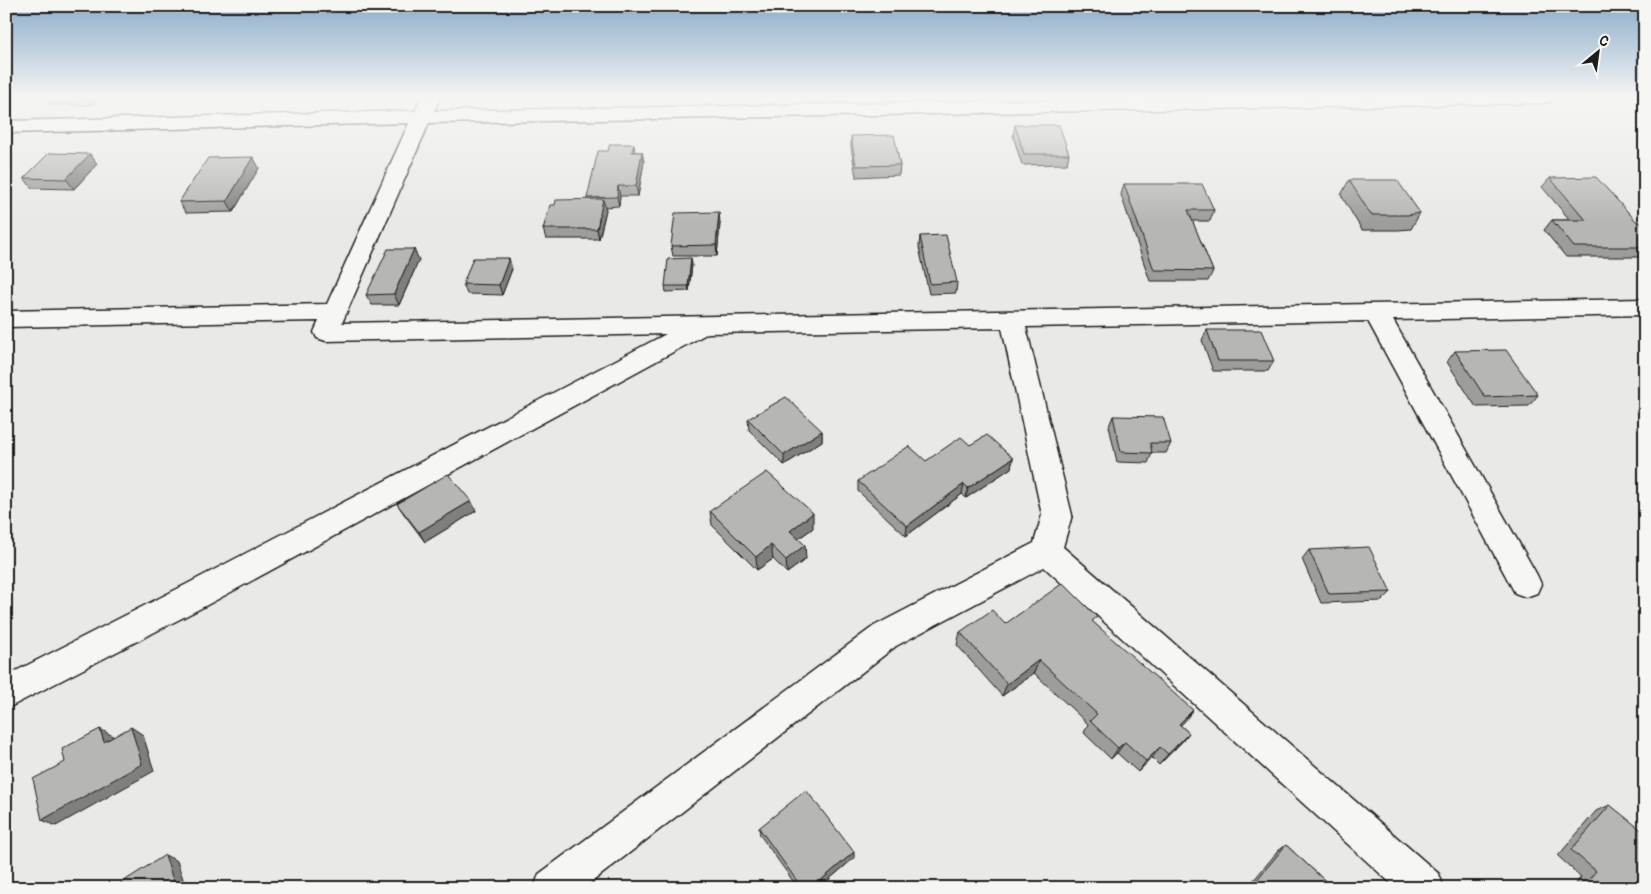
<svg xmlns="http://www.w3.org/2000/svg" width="1651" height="894" font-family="Pangolin,sans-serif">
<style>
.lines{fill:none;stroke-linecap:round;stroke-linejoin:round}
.minor-casing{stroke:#1c1c1c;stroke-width:3}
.minor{fill:#f6f6f2;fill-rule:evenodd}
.wall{fill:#9d9d9a;stroke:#1c1c1c}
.shaded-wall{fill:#7f7f7d;stroke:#1c1c1c}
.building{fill:#b6b6b3;stroke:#1c1c1c}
</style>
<rect width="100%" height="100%" fill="#e9e9e5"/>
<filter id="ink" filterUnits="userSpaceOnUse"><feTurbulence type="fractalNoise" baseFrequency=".02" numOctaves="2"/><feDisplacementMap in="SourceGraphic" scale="10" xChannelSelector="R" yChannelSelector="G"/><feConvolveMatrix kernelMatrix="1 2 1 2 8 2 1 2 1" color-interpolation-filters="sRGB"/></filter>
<g filter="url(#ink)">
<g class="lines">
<defs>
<path id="minor" d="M 422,97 L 440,97 L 434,111 L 1248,97 L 1553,97 L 1551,101 L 1544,103 L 429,123 L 342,323 L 1645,299 L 1645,315 L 1393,320 L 1537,575 L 1541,584 L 1537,593 L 1526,597 L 1515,593 L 1368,321 L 1026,327 L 1072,515 L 1063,547 L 1439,874 L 1444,888 L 1396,888 L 1044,567 L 896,646 L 584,888 L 534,888 L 539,874 L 874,626 L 1034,543 L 1042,515 L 1002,328 L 708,333 L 207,605 L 6,709 L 6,676 L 185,585 L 666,334 L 326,341 L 317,338 L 314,332 L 319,321 L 6,327 L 6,311 L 327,304 L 409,123 L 6,133 L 6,121 L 415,111 Z"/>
</defs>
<use href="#minor" class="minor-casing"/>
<use href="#minor" class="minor"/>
</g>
<path class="wall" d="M 44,97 L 99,97 L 91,105 L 50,105 Z
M 1015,125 L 1069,154 L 1067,164 L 1022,165 L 1013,136 Z
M 851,136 L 900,165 L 899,175 L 856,177 L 851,147 Z
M 635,152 L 642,152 L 644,162 L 638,196 L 620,196 L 619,206 L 605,207 L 606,210 L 599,239 L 546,239 L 543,229 L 555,205 L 587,200 L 587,198 Z
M 90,154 L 97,164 L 74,189 L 32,188 L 24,178 Z
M 253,157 L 259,168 L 233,212 L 186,213 L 179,202 Z
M 1550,178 L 1638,223 L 1645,223 L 1645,257 L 1566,257 L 1544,230 L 1552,220 L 1570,220 L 1542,187 Z
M 1349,180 L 1420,213 L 1411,229 L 1398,230 L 1362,230 L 1341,195 Z
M 1124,184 L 1214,210 L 1210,221 L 1192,221 L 1213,271 L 1208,281 L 1150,281 L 1121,195 Z
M 720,223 L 717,256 L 673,256 L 671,246 Z
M 920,236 L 957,282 L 956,293 L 929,294 L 919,247 Z
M 419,260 L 399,305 L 372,305 L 366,295 Z
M 692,264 L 689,291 L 666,292 L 665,286 Z
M 512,269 L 502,295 L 467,294 L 463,284 Z
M 1207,330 L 1274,361 L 1268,371 L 1213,371 L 1202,340 Z
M 1455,351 L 1538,395 L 1529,406 L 1476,407 L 1447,362 Z
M 1113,416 L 1171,443 L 1166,453 L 1152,453 L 1148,463 L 1117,462 L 1109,426 Z
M 748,419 L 822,431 L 822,441 L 784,465 L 749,430 Z
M 970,445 L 1013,458 L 1011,468 L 966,498 L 962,494 L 906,536 L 858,491 L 858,481 L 926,461 Z
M 471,501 L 476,511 L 425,542 L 404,514 L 397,504 Z
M 710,511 L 813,528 L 798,539 L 806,559 L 787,573 L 773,559 L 757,570 L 712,525 Z
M 1309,550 L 1391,592 L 1382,601 L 1321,603 L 1302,559 Z
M 1094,623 L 1184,722 L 1180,725 L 1189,733 L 1180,744 L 1159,765 L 1152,758 L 1138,772 L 1117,753 L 1111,759 L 1084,733 L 1088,724 L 1034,673 L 1002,696 L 957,645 L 960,632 L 1005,624 Z
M 1610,805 L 1645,888 L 1572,888 L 1581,877 L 1558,856 L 1596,811 Z
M 759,828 L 854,858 L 819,888 L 798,888 L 760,835 Z
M 1286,845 L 1333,888 L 1247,888 L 1278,851 Z"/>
<path class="shaded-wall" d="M 85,97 L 99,97 L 91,105 Z
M 634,144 L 635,154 L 632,152 Z
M 642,152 L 644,162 L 638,196 L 636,186 Z
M 90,154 L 97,164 L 74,189 L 66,179 Z
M 253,157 L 259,168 L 233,212 L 227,201 Z
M 618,186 L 620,196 L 619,206 L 617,197 Z
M 603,199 L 606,210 L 599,239 L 597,229 Z
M 719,212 L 720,223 L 717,256 L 716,245 Z
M 414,249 L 419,260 L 399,305 L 394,294 Z
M 509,258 L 512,269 L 502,295 L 499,285 Z
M 691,258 L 692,264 L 689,291 L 688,286 Z
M 822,431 L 822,441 L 784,465 L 784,455 Z
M 1013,458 L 1011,468 L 966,498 L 968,488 Z
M 964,484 L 962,494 L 906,536 L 907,526 Z
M 471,501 L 476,511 L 425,542 L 419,532 Z
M 813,513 L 813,528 L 790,545 L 790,531 Z
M 771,545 L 773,559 L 757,570 L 756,557 Z
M 805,545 L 806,559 L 787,573 L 786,560 Z
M 1039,660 L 1034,673 L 1002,696 L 1007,684 Z
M 1193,710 L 1184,722 L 1170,735 L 1179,724 Z
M 131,727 L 143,735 L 154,771 L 56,826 L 42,820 Z
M 100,729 L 113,736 L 116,750 L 104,742 Z
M 1189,733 L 1180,744 L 1159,765 L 1168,754 Z
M 1125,742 L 1117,753 L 1111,759 L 1118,748 Z
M 1160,747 L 1152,758 L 1138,772 L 1146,761 Z
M 854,852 L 854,858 L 819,888 L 812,888 Z
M 165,855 L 177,861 L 186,888 L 167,888 Z"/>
<path class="building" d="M 1015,125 L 1059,125 L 1069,154 L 1024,154 Z
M 894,135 L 900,165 L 856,166 L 851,136 Z
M 610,144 L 634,144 L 632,152 L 642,152 L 636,186 L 618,186 L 617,197 L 587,198 L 598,151 L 608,151 Z
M 49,153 L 90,154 L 66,179 L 24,178 Z
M 253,157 L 227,201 L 179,202 L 208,158 Z
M 1596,177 L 1638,223 L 1645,223 L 1645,247 L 1574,247 L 1552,220 L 1586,220 L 1550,178 Z
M 1349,180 L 1397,180 L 1420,213 L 1407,215 L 1371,215 Z
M 1124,184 L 1202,184 L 1214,210 L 1188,210 L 1213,271 L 1154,270 Z
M 603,199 L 597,229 L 543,229 L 550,205 L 555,205 L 556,200 Z
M 719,212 L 716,245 L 671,246 L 675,213 Z
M 946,235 L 957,282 L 930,284 L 920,236 Z
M 388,249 L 414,249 L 394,294 L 366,295 Z
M 473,258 L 509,258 L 499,285 L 463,284 Z
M 691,258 L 688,286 L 665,286 L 668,259 Z
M 1207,330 L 1261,330 L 1274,361 L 1218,361 Z
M 1506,350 L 1538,395 L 1485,397 L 1455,351 Z
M 786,397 L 822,431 L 784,455 L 748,419 Z
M 1113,416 L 1163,417 L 1171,443 L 1150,443 L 1152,453 L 1121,452 Z
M 987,435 L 1013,458 L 968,488 L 964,484 L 907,526 L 858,481 L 909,446 L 926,461 L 961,437 L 970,445 Z
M 767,472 L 813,513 L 790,531 L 805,545 L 786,560 L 771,545 L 756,557 L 710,511 Z
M 448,474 L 471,501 L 419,532 L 397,504 Z
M 1369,547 L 1391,592 L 1329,594 L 1309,550 Z
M 1063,583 L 1097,617 L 1092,621 L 1193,710 L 1179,724 L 1189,733 L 1168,754 L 1160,747 L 1146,761 L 1125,742 L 1118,748 L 1090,721 L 1097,714 L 1039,660 L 1007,684 L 960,632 L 992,610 L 1005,624 Z
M 131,727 L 142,764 L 42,820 L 33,779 L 65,762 L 62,749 L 100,729 L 104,742 Z
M 806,790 L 854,852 L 812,888 L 802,888 L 759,828 Z
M 1610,805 L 1645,833 L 1645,888 L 1592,888 L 1586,883 L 1596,871 L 1571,850 Z
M 1286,845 L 1333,888 L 1250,888 Z
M 165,855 L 174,883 L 167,888 L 113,888 Z"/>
</g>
<linearGradient id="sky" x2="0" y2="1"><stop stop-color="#8cadcc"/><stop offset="0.44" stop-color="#f5f5f3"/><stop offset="1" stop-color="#f5f5f3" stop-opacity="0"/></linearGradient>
<rect width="1651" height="222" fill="url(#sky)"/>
<rect width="1651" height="894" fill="none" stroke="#f6f6f2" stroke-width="25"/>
<rect x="12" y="12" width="1626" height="869" fill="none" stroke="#1c1c1c" stroke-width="2" filter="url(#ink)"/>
<g transform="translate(1598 52) rotate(29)" stroke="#f6f6f2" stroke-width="4" paint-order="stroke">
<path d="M0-4L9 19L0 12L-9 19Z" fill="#1c1c1c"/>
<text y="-8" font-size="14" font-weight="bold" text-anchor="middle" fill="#1c1c1c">С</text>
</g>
</svg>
